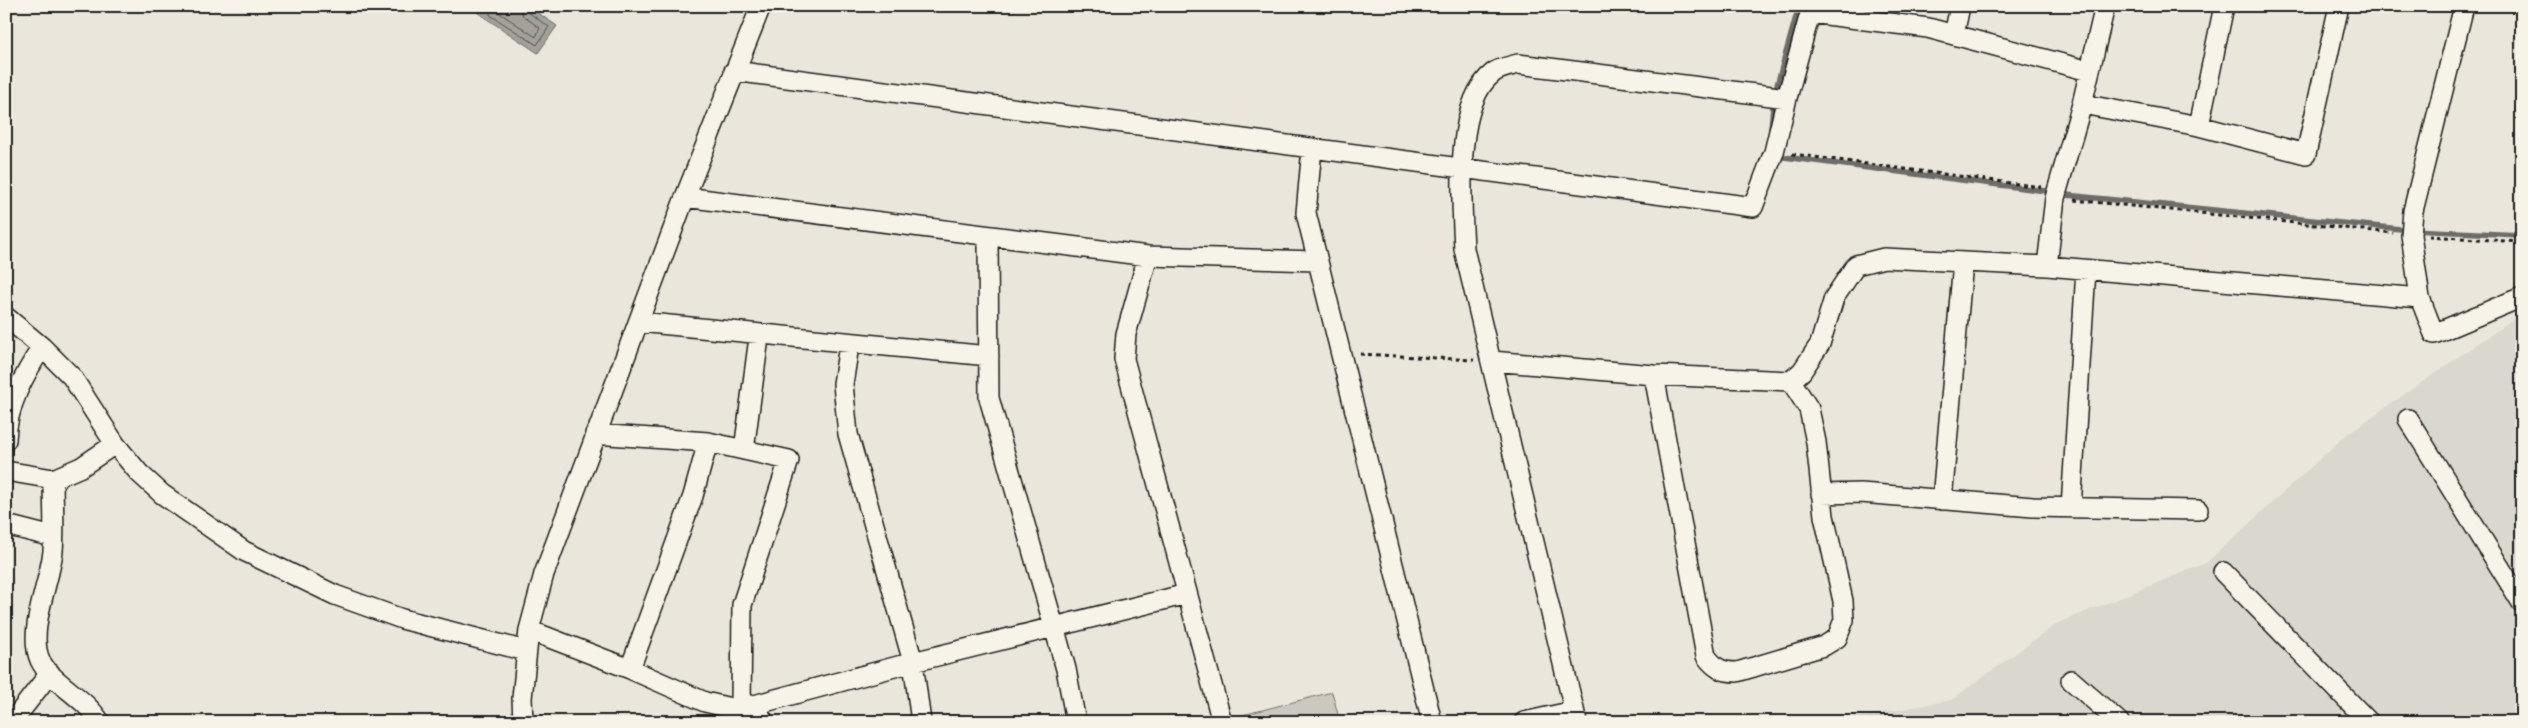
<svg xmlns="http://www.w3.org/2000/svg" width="2528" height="728" font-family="Caveat,sans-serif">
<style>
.built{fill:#dad7ce}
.green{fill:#ccc8c0;stroke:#74726e}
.water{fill:#a3a19a;stroke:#6d6c68}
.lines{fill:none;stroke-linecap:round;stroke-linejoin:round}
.shore{stroke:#52514e;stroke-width:1}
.stream{stroke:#6d6c68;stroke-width:5.5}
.minor-casing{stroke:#1c1c1c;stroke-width:22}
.path{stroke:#1c1c1c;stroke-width:3;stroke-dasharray:4 4;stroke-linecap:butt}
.minor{stroke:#f7f3e8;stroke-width:19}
</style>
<rect width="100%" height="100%" fill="#eae6dc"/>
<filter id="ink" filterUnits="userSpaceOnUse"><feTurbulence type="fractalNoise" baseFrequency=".02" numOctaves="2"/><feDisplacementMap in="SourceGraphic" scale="10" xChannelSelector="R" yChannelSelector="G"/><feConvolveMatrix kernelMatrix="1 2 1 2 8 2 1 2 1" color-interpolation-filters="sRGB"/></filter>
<g filter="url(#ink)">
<path class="built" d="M 2522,313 L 2522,722 L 1834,722 L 1951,700 L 2058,623 L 2206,563 L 2347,434 Z"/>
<path class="green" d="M 1332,692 L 1340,722 L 1240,722 L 1239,716 Z"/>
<path class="water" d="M 487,6 L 528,6 L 557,26 L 538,53 L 478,13 L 481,7 L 485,9 Z"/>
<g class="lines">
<path class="shore" d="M 491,6 L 490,15 L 537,45 L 549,27 L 528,12 L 526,6
M 497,6 L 498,12 L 536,37 L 540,28 L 523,16 L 520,6"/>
<path class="stream" d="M 1771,128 L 1774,96 L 1799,6
M 1776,156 L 2046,191 L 2056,194 L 2411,230 L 2522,235"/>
<defs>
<path id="minor" d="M 2464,6 L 2413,211 L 2411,235 L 2420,298 L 2434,334 L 2522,297
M 1811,13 L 1928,28 L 2089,71
M 1954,35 L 1960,6
M 734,71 L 1753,207 L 1774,152 L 1787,98 L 1812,6
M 2082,104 L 2199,126 L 2306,154 L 2339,6
M 2199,126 L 2224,6
M 1312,148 L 1306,213 L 1432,722
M 685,197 L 1148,256 L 1317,261
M 988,236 L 989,398 L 1066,669 L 1076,722
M 1148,256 L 1126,334 L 1124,359 L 1222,722
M 2047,266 L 2055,198 L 2082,104 L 2105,6
M 6,317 L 42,347 L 72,377 L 115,444 L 139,473 L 162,494 L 244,551 L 335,595 L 402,619 L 526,651
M 639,322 L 989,356
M 848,352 L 843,384 L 848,434 L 913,662 L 921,722
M 1492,361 L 1654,375 L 1791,381 L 1802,371 L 1820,344 L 1834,298 L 1856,265 L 1884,258 L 2047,266 L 2420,298
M 1654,375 L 1706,656 C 1715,668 1721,672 1737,672 L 1824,646 L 1837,638 L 1844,620 L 1843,601 L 1824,516 L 1816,442 L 1809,409 L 1791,381
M 2408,419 L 2522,603
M 595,434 L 708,442 L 789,460 L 742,605 L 741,707
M 6,440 C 7,405 24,375 42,347
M 744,450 L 758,345
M 6,471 L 53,479 L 81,467 L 115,444
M 53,479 C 53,503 55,528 53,551 C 50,582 27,631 40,660 C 50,682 85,697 100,722
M 1821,494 L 1861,493 L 2033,507 L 2198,510
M 1942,500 L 1963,262
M 2071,508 L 2086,270
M 6,525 L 53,537
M 2223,572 L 2369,722
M 529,630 L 630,669 L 705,702 L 731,708 L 754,705 L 913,662 L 1187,594
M 630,669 L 693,496 L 708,442
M 2071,680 L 2119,722
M 754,705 L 764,722
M 12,722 L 50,673
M 523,722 L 522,698 L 529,630 L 544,574 L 685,197 L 761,6
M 1524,722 L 1574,711
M 1577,722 L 1464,249 C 1462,203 1453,104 1493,73 C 1499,68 1511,66 1518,64 L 1787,98"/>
</defs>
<use href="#minor" class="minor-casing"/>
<path class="path" d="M 1792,154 L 2041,187
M 2074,200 L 2393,233
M 2429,236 L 2522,242
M 1360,354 L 1474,360"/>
<use href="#minor" class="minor"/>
</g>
</g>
<rect width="2528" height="728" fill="none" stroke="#f7f3e8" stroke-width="25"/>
<rect x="12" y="12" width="2503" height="703" fill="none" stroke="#1c1c1c" stroke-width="2" filter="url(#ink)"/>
</svg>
